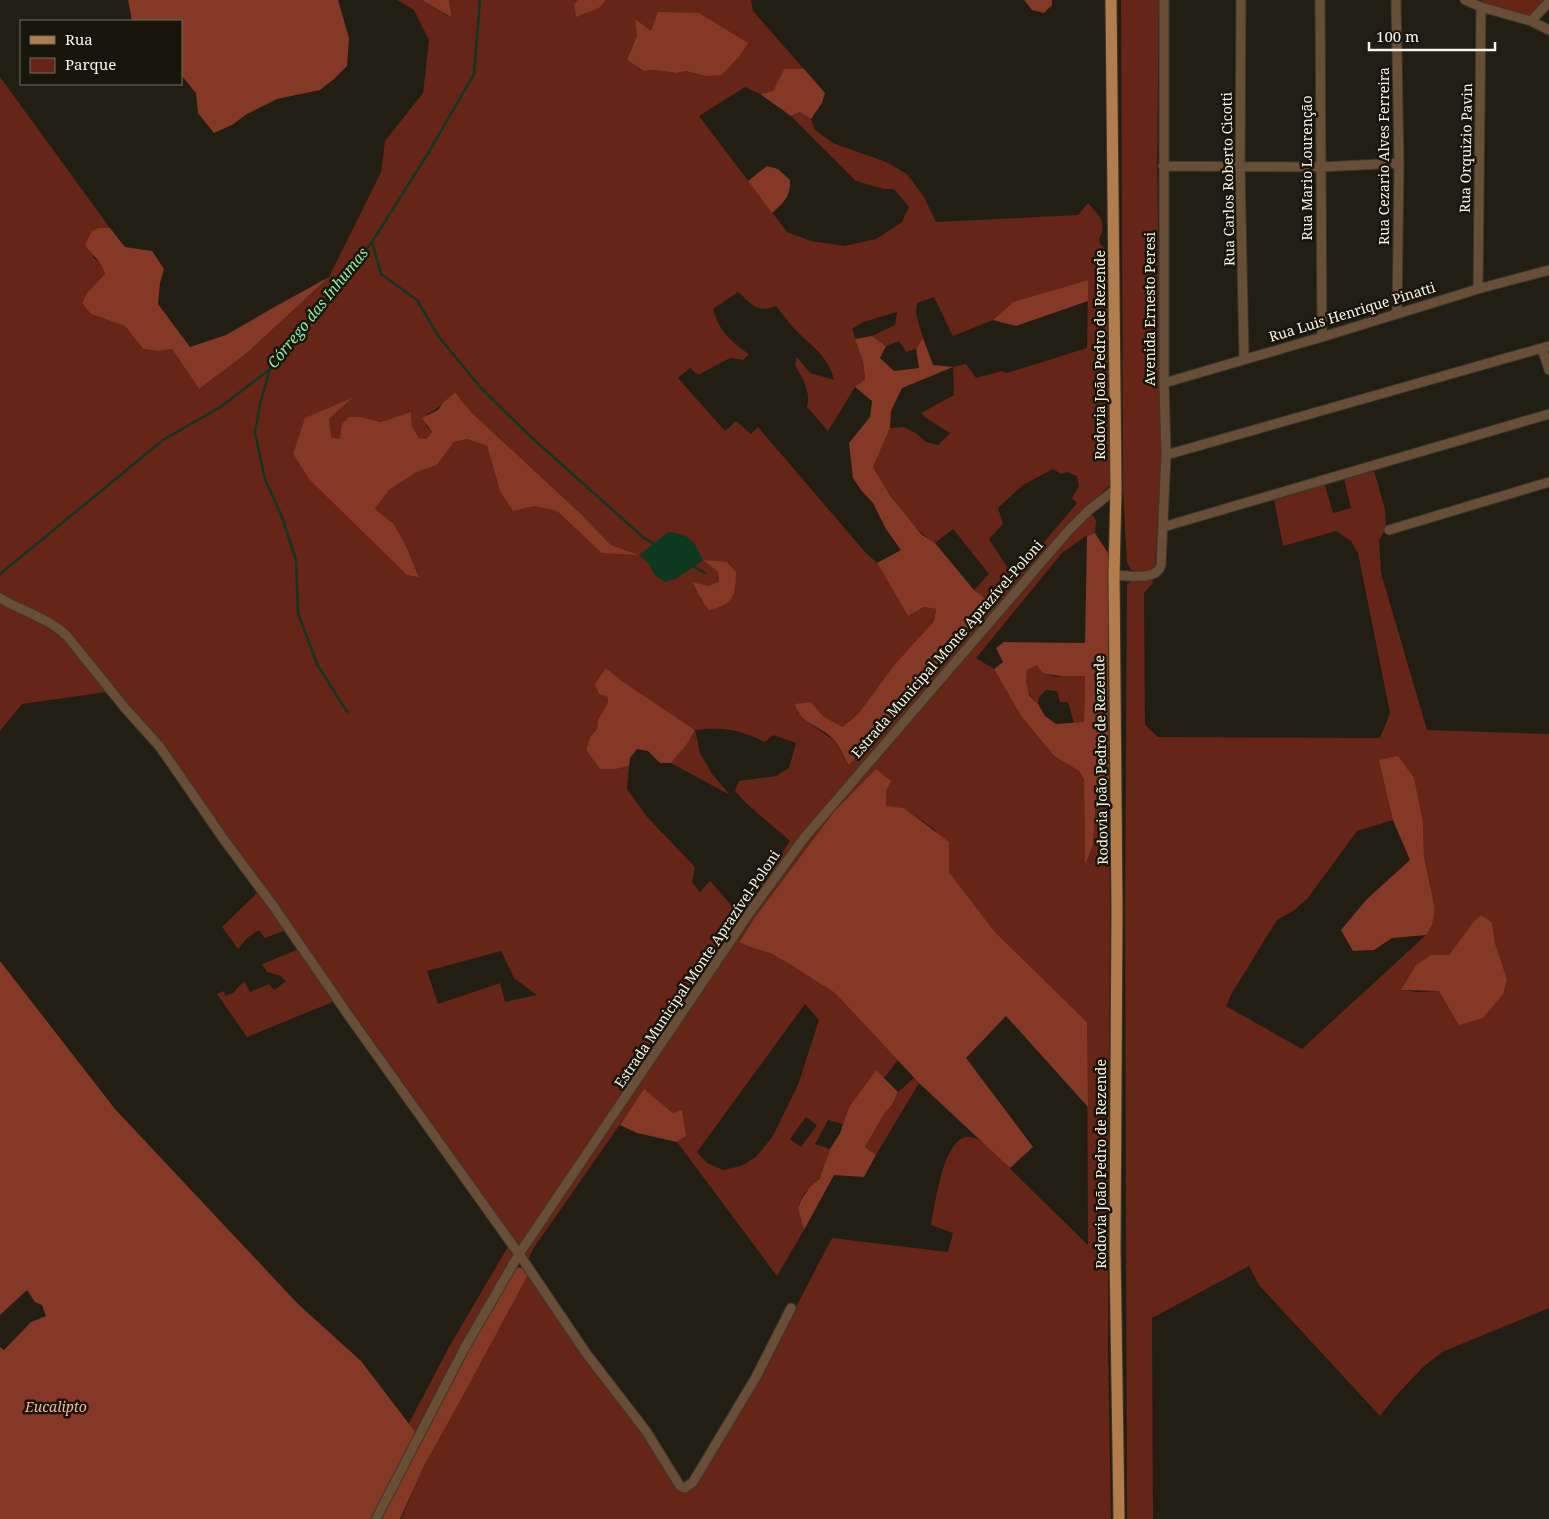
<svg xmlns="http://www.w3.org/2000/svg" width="1549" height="1519" font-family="'Noto Serif',serif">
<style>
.green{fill:#662516;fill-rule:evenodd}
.forest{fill:#853826;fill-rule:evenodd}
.water{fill:#0d3920}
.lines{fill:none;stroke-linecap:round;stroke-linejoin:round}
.stream{stroke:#0d3920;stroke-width:2.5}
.minor-casing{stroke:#3a382d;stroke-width:11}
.major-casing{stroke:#3a382d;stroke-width:13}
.minor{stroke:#684e36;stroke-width:9}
.major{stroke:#b27d4a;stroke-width:11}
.labels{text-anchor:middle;stroke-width:5;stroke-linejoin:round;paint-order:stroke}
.street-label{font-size:14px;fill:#f5f3eb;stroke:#18150a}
.park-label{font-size:14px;font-style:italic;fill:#f8b4a2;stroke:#18150a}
.water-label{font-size:15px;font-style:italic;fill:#81eea9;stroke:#18150a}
</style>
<rect width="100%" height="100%" fill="#211e13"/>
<path class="green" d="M 397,0 L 422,0 L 450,17 L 449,0 L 578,0 L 574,4 L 599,8 L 606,0 L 751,0 L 753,11 L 804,69 L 784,69 L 773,91 L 760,94 L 745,87 L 699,116 L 787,232 L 811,241 L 844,246 L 876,239 L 902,222 L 909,207 L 894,189 L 884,189 L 856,181 L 791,116 L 800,112 L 811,119 L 815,130 L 833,143 L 886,162 L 907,174 L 924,197 L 936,222 L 1078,215 L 1088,203 C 1099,216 1108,222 1099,239 L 1100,244 L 1108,251 L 1112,483 L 1067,527 L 801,837 L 522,1244 L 519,1244 L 514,1239 L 276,904 L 72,634 C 51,613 21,611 0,592 L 0,77 L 110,228 L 99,228 L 93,257 L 105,268 L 106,274 L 88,292 L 91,314 L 125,326 L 143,349 L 159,351 L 172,349 L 199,389 L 247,353 L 329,277 L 381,172 L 385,141 L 423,93 L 429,40 L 414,10 ZM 651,31 L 735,36 L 747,43 L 705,76 L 686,71 L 676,73 L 654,70 L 644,71 L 627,60 L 637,35 ZM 1088,280 L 1087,348 L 1007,373 L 1002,371 L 976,378 L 966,364 L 953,367 L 954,395 L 921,413 L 926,418 L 950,433 L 938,445 L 926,442 L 916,433 L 904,427 L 890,428 L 873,467 C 888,493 909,527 935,543 L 953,529 L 989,574 L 974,590 L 986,600 L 975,610 L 973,617 L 977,622 L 849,765 L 834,740 L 810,724 L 797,712 L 811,702 L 823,716 L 841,727 L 858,714 L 895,664 L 934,621 L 936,609 L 924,607 L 908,616 L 877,563 L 865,552 L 758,427 L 751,434 L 736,421 L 725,431 L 678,378 L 690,368 L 698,375 L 730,358 L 743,360 L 749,354 C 731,342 719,331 713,309 L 738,292 C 752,304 757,314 776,306 C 781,312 786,319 791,325 C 807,343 829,355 834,380 L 810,373 L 797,357 L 795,365 C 803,379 811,391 807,407 L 828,431 L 855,387 L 865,379 L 863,361 L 852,329 L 863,322 L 897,312 L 895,325 L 872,336 L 886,346 L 899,341 L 906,352 L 916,349 L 923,338 L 916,314 L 917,303 L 934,297 L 953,336 L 993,320 L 1013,302 ZM 455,392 L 471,412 L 580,513 L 611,545 L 636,554 L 602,552 L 557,511 L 534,506 L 500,491 L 487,446 L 467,439 L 454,442 L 437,465 L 417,472 L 389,490 L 375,509 L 394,524 L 407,548 L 419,576 L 293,455 L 298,440 L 350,399 L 329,419 L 330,437 L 340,439 L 361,417 L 381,422 L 411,413 L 412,426 L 419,438 L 426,439 L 432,432 L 426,426 L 427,414 C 439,409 446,400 455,392 ZM 1053,469 L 1061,474 L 1067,472 L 1077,476 L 1079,486 L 1072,498 L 1077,503 L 1014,578 L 989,539 L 1003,524 L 998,508 L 1023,485 ZM 703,560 L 675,579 L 655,575 L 650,565 ZM 704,561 L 736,572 L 701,601 L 699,593 L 692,583 L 708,586 L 719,583 L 718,572 ZM 606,668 L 622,681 L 695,730 L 687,744 L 671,763 L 730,795 L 712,774 L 700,753 L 695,730 C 726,727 737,729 765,742 L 773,735 L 796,743 L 789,768 L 776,776 L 739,781 L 735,791 L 747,804 L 790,841 L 740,915 L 710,881 L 700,892 L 692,882 L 695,867 L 648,818 L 627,789 L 629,766 L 616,769 L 600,769 L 586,750 L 590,737 L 597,729 L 598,720 L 609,703 ZM 501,951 L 514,978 L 537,995 L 505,1002 L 500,983 L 438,1004 L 427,971 Z
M 1121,0 L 1159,0 L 1157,166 L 1162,454 L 1155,567 C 1148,575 1139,571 1131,570 L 1127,562 L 1123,489 Z
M 1482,0 L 1547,0 L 1531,16 L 1525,17 L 1481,2 Z
M 1374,471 L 1385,509 L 1386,527 L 1384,528 L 1384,531 L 1379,541 L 1381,573 L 1427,730 L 1549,734 L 1549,1308 L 1442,1352 L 1422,1368 L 1394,1398 L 1380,1416 L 1259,1285 L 1249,1266 L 1152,1318 L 1153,1519 L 1127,1519 L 1125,910 L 1127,585 L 1132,580 L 1152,578 L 1153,583 L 1144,593 L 1145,725 L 1158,737 L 1380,738 L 1390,713 L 1358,553 L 1351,541 L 1336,531 L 1283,546 L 1274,500 L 1325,485 L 1333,513 L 1351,508 L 1344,479 ZM 1393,820 L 1423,823 L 1424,857 L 1435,908 L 1426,935 L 1302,1049 L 1226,1006 L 1232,993 L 1277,920 L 1293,911 L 1308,898 L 1357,831 ZM 1481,915 L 1492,922 L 1495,943 L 1507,979 L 1460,1024 L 1439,991 L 1418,992 L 1401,990 L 1431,955 L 1449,955 L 1474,921 Z
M 1091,513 L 1096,520 L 1095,533 L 1086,536 L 1062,553 L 976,658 L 994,669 L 1021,716 L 1054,756 L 1079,771 L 1084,781 L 1085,862 L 1093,845 L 1096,797 L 1103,782 L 1109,783 L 1110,910 L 1108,1345 L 1111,1519 L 401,1519 L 425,1464 L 464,1394 L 528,1275 L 583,1356 L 643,1434 L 666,1471 L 676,1485 L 683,1490 L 759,1378 L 832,1238 L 948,1252 L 953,1233 L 931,1225 C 935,1205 943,1141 966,1137 C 974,1136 981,1141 987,1146 L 1088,1245 L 1087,1022 L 995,932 L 949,872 L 935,830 L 904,808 L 886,807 L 886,791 L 833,813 L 755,917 L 739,941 L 753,948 L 770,953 L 786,962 L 835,993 L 898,1060 L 884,1078 L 875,1071 L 849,1107 L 843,1124 L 828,1120 L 815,1144 L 830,1149 C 826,1158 825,1168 821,1176 C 818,1180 814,1183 810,1187 C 794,1203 799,1210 804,1230 L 777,1276 L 677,1142 L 686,1136 L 673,1113 L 644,1090 L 533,1249 L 527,1262 L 524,1255 L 752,913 L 806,839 L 1070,532 ZM 805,1004 L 819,1020 L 798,1085 L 773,1136 L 756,1157 L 741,1166 L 723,1170 L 707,1163 L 697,1152 ZM 806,1117 L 817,1125 L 801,1147 L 790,1139 Z
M 0,602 L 59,631 L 107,692 L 22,704 L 0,731 Z
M 1037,665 L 1042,673 L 1056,677 L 1068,675 L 1085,676 L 1084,722 L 1074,723 L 1068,702 L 1060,702 L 1057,691 L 1046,690 L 1039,697 L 1038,704 C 1026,692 1025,687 1027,670 Z
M 259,891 L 286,930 L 265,938 L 259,930 L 247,938 L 238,949 L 222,927 Z
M 299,949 L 335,1001 L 247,1037 L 217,994 L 224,991 L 225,996 L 233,993 L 244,981 L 250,992 L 269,984 L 274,990 L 286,981 L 281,976 L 267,972 L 262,964 Z
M 914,1078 L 919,1083 L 876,1155 L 865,1147 L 884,1114 L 892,1105 L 898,1092 Z
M 509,1245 L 516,1252 L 416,1433 L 408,1425 L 449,1347 Z"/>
<path class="forest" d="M 128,0 L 338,0 L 349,38 L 347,66 L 334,79 L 320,90 L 277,99 L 247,114 L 232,125 L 214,133 L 198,113 L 196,93 L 181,75 L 181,21 L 132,21 Z
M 422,0 L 449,0 L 451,17 Z
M 578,0 L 606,0 L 599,8 L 576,17 L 574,4 Z
M 1024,0 L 1052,0 L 1052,5 L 1044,13 L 1032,10 Z
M 658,12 L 699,13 L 748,43 L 740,55 L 722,75 L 705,76 L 686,71 L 676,73 L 654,70 L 644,71 L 627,60 L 637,35 L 635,19 L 651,31 Z
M 784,69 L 804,69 L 825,93 L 822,103 L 811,119 L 800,112 L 791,116 L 760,94 L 773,91 Z
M 767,166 L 778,169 L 790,180 C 791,196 784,202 772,213 L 748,181 Z
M 99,228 L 110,228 L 125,247 L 152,251 L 164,269 L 160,283 L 158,304 L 190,347 L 226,335 L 278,305 L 329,277 L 247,353 L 199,389 L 172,349 L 159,351 L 143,349 L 125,326 L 91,314 L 82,303 L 88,292 L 105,274 C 104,265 91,253 85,245 L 92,231 Z
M 1088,280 L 1088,301 L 1016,326 L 993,320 L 1013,302 Z
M 872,336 L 886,346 L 880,358 L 894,371 L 919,368 L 916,349 L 923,338 L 933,365 L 953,367 L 902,388 L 891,411 L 890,428 L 873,467 L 891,497 L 922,535 L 935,543 L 974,590 L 987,600 L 975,610 L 973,617 L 977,622 L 849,765 C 844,757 840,748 835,741 C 823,726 800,725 795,704 L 811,702 L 823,716 L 842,727 L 858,714 L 895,664 L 934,621 L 936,609 L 924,607 L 908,616 L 877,563 L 901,550 L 886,529 L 873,503 L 861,490 L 853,478 L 849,443 L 870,417 L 872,401 L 855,387 L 865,379 L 863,361 L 855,339 Z
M 455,392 L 471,412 L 580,513 L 611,545 L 639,555 L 602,553 L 557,511 L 534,506 L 513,511 L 500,491 L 487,446 L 467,439 L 454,442 L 437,465 L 417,472 L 389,490 L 375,509 L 394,524 L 407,548 L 419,577 L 407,575 L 310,480 L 293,454 L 305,418 L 352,398 L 329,419 L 331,437 L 340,439 L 342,424 L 349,417 L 361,417 L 381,422 L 411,412 L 412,426 L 419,438 L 426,439 L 432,432 L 422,418 L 438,410 L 443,403 Z
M 1095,533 L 1108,553 L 1109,783 L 1103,782 L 1096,797 L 1093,845 L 1085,864 L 1084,780 L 1079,771 L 1054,756 L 1021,716 L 994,669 L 1003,662 L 996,648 L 1004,642 L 1085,643 L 1087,536 ZM 1037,665 L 1042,673 C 1056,677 1070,676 1085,676 L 1084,722 L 1056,724 L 1045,716 L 1038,704 L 1029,695 L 1026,681 L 1027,670 Z
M 703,560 L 727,562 L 736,572 C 735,596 735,604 709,610 C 701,601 698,592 692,582 L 708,586 L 719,582 L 718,572 Z
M 606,668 L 622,681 L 695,730 L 687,744 L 671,763 L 660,763 L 648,751 L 637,749 L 630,758 L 629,766 L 616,769 L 600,769 L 586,750 L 590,737 L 597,729 L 598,720 L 608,703 L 608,697 L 599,694 L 595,684 Z
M 1398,756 L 1414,778 L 1423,823 L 1424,857 L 1435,908 L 1432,925 L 1426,935 L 1392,938 L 1374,950 L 1353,951 L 1341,930 L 1367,899 L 1410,860 L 1393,820 L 1379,760 Z
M 876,769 L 891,781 L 886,791 L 886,806 L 904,808 L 949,842 L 949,872 L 995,932 L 1087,1022 L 1088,1107 L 1006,1016 L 966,1058 L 1033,1147 L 1010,1168 L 919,1083 L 835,993 L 786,962 L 770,953 L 753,948 L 739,942 L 755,917 L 833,813 Z
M 1481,915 L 1492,922 L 1495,943 L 1507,979 L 1503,994 L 1483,1018 L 1459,1025 L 1439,991 L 1401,990 L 1416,965 L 1431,955 L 1449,955 L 1474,921 Z
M 0,961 L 115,1109 L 298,1304 L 361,1361 L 416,1433 L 372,1519 L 0,1519 L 0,1347 L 4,1350 L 31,1322 L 46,1316 L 42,1305 L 35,1302 L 27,1290 L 0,1315 Z
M 876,1070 L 898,1092 L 892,1105 L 884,1114 L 865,1147 L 876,1155 L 864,1177 L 834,1175 L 804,1230 L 798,1209 L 801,1200 L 809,1188 L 820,1178 L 830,1149 L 840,1133 L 849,1107 Z
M 644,1089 L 673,1113 L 682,1110 L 686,1136 L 677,1142 L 637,1133 L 620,1125 Z
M 523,1267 L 528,1275 L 464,1394 L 425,1464 L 400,1519 L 379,1519 L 467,1352 L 516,1268 Z"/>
<path class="water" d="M 668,532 C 691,534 694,541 703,560 L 675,579 L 665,582 L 655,575 L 650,565 L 639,555 Z"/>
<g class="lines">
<path class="stream" d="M 372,242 L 381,274 L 417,300 L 439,337 L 480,387 L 530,436 L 644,538 L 656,545
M 270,369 L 260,404 L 255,433 L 265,479 L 282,517 L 296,560 L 298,613 L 317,664 L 347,712
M 691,565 L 705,573
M 0,574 L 163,440 L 222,406 L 270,369 L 372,242 L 427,155 L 474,74 L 480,0"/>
<defs>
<path id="minor" d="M 1241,0 L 1240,167 L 1244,358
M 1320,0 L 1322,337
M 1396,0 L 1399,163 L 1397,313
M 1465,0 L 1481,7 L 1531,21 L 1549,30
M 1531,21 L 1549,2
M 1163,166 L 1321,167 L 1399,163
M 1478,289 L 1481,7
M 1542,348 L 1549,370
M 1164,383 L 1322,337 L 1478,289 L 1549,270
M 1166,455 L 1549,346
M 1163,527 L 1549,414
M 1389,530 L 1549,482
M 1114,575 C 1129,575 1156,582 1161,565 L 1166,455 L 1164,383 L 1164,0
M 0,598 C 22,611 48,618 67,636 L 125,708 L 160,747 L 225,841 L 274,907 L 351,1019 L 519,1254 L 586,1353 L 646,1431 L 680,1486 L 685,1488 L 693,1482 L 756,1377 L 791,1308
M 376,1519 L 464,1349 L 519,1254 L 750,912 L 804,838 L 1069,530 L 1089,510 L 1116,489"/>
<path id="major" d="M 1111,0 L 1116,489 L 1114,575 L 1117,910 L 1115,1249 L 1119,1519"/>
</defs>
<use href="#minor" class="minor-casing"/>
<use href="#major" class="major-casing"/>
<use href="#minor" class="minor"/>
<use href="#major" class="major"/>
</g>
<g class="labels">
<g class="street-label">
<text transform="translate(1466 148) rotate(-89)" y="5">Rua Orquizio Pavin</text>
<text transform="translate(1384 156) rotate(-90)" y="5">Rua Cezario Alves Ferreira</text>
<text transform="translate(1307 168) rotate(-90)" y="5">Rua Mario Lourenção</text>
<text transform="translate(1228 179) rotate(-91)" y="5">Rua Carlos Roberto Cicotti</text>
<text transform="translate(1150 309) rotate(-90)" y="5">Avenida Ernesto Peresi</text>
<text transform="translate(1352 312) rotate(-17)" y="5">Rua Luis Henrique Pinatti</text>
<text transform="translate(1100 355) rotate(-90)" y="5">Rodovia João Pedro de Rezende</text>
<text transform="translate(947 649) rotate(-49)" y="5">Estrada Municipal Monte Aprazível-Poloni</text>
<text transform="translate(1101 760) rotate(-91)" y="5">Rodovia João Pedro de Rezende</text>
<text transform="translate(697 969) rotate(-56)" y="5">Estrada Municipal Monte Aprazível-Poloni</text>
<text transform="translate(1101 1164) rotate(-90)" y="5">Rodovia João Pedro de Rezende</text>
</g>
<g class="park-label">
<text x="56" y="1412">Eucalipto</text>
</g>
<g class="water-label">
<text transform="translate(318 308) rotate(-51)" y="5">Córrego das Inhumas</text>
</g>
</g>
<rect x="20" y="20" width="162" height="65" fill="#18150a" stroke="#706e64"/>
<rect x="30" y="36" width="25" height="8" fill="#b27d4a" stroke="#706e64"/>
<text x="65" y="45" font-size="15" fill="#f5f3eb">Rua</text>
<rect x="30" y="58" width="25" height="15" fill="#662516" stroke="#706e64"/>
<text x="65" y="70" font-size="15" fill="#f5f3eb">Parque</text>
<path d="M1369 42v8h126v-8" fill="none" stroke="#f5f3eb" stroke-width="2.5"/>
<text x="1376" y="42" font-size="15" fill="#f5f3eb" stroke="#18150a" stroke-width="4" paint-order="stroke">100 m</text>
</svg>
